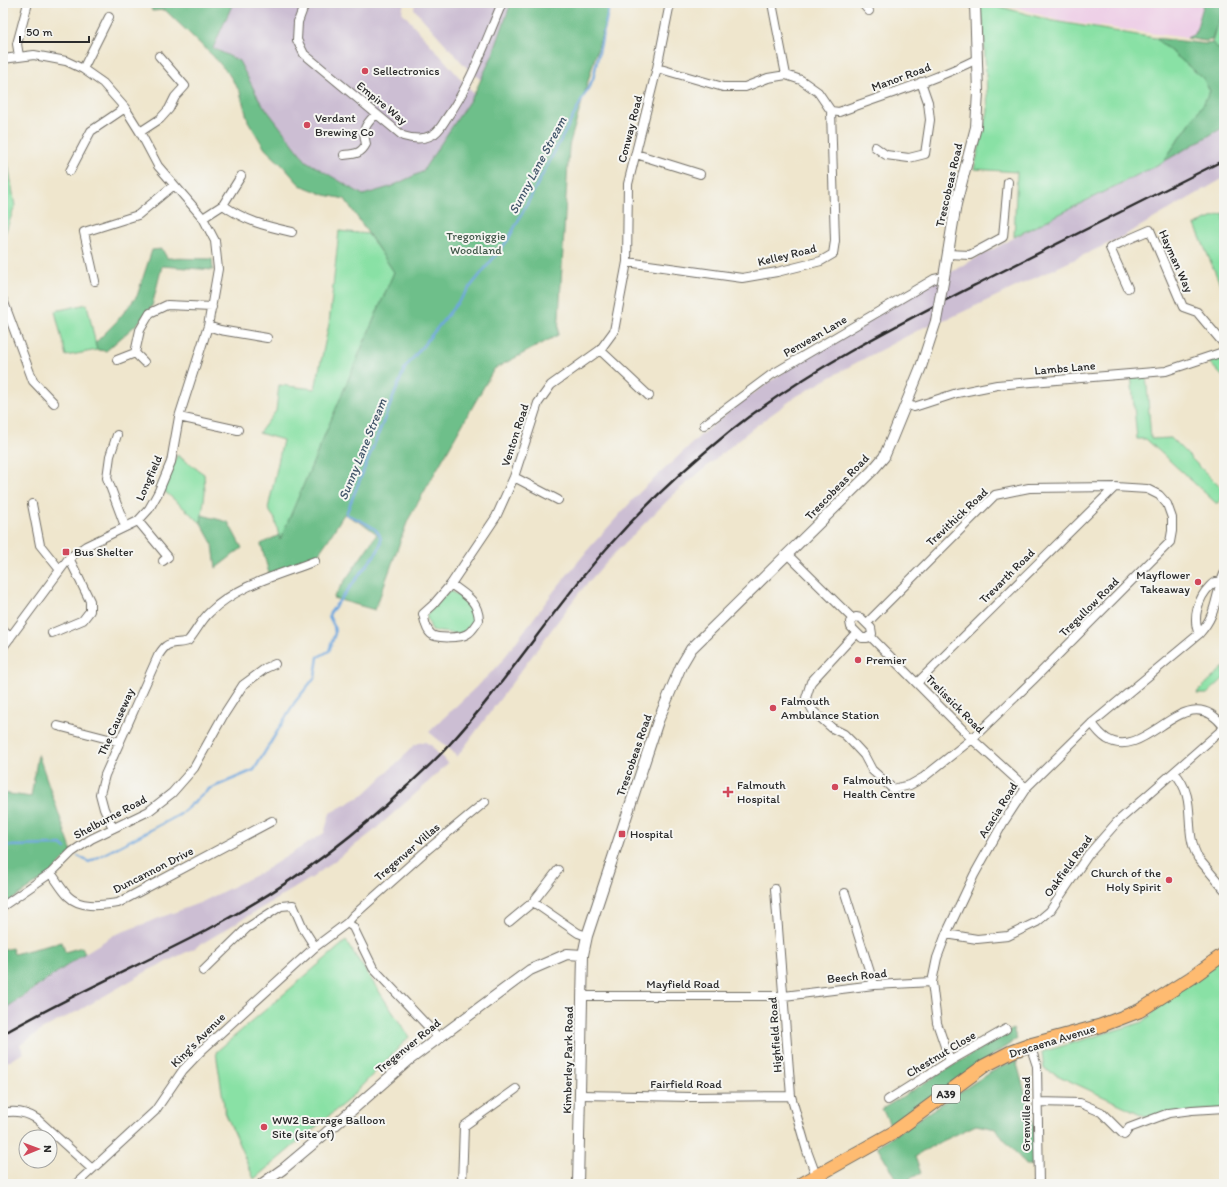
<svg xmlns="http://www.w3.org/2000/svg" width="1227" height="1187" font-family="Itim,sans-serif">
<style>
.built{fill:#eed0e7}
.industrial{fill:#ccbed3}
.green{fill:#89e1a5;stroke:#5a8668}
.forest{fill:#6ebf8a;stroke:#4c755a}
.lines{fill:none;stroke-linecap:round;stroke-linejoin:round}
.stream{stroke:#6fa7de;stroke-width:2.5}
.minor-casing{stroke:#706c64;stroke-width:10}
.tertiary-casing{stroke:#706c64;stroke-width:12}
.primary-casing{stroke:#706c64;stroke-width:15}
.minor{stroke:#fff;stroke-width:8}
.tertiary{stroke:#fff;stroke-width:10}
.primary{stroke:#febb71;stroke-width:13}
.rail{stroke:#2b2b2b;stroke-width:2.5}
.tertiary-bridge-casing{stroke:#706c64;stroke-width:12;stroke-linecap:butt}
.tertiary-bridge{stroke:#fff;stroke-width:10}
.poi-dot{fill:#d1495b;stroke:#f6f6f2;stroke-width:1.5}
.labels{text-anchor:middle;stroke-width:4;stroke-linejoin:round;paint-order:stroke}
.shield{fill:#f6f6f2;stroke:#686867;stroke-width:1}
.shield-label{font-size:11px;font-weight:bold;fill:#2b2b2b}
.poi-label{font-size:12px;fill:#2b2b2b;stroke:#f6f6f2;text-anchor:start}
.street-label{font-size:12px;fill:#2b2b2b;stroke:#f6f6f2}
.park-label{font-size:12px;fill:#42584a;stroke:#f6f6f2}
.water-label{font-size:13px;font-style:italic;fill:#43566a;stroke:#f6f6f2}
</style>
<rect width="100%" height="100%" fill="#f6f6f2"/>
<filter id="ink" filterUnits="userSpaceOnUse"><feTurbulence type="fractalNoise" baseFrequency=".025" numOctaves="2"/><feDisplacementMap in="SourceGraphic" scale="8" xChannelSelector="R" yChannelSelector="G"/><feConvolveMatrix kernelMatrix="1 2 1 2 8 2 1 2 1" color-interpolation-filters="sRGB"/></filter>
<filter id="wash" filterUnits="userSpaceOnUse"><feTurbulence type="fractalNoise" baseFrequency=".012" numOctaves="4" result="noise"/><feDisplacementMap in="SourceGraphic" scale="16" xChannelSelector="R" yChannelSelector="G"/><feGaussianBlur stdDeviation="0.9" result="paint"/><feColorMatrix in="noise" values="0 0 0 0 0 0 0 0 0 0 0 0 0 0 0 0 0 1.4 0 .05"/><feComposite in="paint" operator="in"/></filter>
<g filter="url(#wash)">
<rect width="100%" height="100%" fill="#efe6cd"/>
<path class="built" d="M 1003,3 L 1204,3 L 1195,34 L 1187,38 L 1060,21 Z"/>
<path class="industrial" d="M 233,3 L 404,3 L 402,12 L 474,94 L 422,172 L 390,187 L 363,195 L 306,161 L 260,101 L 239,61 L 213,48 Z
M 415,3 L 511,3 L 493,54 L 481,80 L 466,67 L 414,9 Z
M 1224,127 L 1224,178 L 1120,238 L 952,317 L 926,326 L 852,365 L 797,396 L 753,428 L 677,491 L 608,560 L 578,594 L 457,757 L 453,752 L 429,732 L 498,666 L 554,591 L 591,546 L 640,492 L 702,434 L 741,402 L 798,362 L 956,269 L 1092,196 L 1163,162 Z
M 425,742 L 431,745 L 439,755 L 443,757 L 448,763 L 423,787 L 370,834 L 313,877 L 193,949 L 149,970 L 80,1010 L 46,1027 L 20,1045 L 24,1053 L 3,1064 L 3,1009 L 6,1008 L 85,953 L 114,935 L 202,902 L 260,873 L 324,833 L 330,813 L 363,795 L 401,759 L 413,746 L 419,743 Z"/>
<path class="green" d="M 976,3 L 986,3 L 1053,21 L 1155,38 L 1203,78 L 1210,91 L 1204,103 L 1163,162 L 1014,237 L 1017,172 L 974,169 L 988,111 L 983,20 Z
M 1224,8 L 1224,50 L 1219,49 L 1212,43 L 1217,23 Z
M 5,153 L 8,163 L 15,206 L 3,239 L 3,154 Z
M 1224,213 L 1224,293 L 1195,225 Z
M 339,231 L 368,234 L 394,272 L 280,541 L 275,519 L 268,509 L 283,440 L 259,433 L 276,411 L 279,385 L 315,389 L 329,324 Z
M 87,304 L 97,350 L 66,356 L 55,311 Z
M 1220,353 L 1224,357 L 1224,378 L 1205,358 Z
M 1146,373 L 1151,439 L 1171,438 L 1224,491 L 1224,496 L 1217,504 L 1146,439 L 1137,439 L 1131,374 Z
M 177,455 L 204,474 L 205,492 L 201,523 L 163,490 Z
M 450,590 L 472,606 L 475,619 L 465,631 L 458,634 L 432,631 L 426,615 Z
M 1224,667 L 1224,678 L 1207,694 L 1197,694 L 1198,691 Z
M 346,941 L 409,1037 L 348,1100 L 254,1179 L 225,1112 L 216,1052 Z
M 1224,953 L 1224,1108 L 1147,1117 L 1044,1069 L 1042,1052 L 1143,1022 L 1191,978 Z"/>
<path class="forest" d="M 150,3 L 233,3 L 213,48 L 239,61 L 260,101 L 306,161 L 363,195 L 390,187 L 422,172 L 474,94 L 493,54 L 511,3 L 611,3 L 569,146 L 558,335 L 494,369 L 408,520 L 375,610 L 333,598 L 377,534 L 365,525 L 344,514 L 328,540 L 314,560 L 270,577 L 261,544 L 279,535 L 280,540 L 394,272 L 345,199 L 325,195 L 300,185 L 282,165 L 265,149 L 248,121 L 240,92 L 228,73 L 213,56 L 165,10 L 152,11 Z
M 1204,3 L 1224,3 C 1224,15 1214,28 1212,40 L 1205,41 L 1187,38 L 1195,34 Z
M 1155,38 L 1207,44 L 1212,43 L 1219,49 L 1224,50 L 1224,127 L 1163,162 L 1204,103 L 1210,91 L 1203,78 Z
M 162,249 L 167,258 L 212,259 L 213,270 L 162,266 L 152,306 L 138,323 L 106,351 L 97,350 L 95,343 L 117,321 L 137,296 L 152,250 Z
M 202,515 L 228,522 L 242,548 L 216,568 L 213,545 L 201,523 Z
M 38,754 L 72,852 L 51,873 L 3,906 L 3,793 L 31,797 Z
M 62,942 L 65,952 L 82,947 L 85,953 L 6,1008 L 3,990 L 3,950 L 12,948 L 14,954 Z
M 1013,1029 L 1017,1039 L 890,1124 L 882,1109 Z
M 1016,1060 L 1034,1126 L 1034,1165 L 1026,1165 L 996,1129 L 976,1125 L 932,1146 L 915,1157 L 921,1173 L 900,1184 L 877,1146 L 989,1073 Z"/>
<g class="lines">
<path class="stream" d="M 3,846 L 61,845 L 65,848
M 78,856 L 89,862 L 179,815 L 209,789 L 254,770 L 295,702 L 315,677 L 318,657 L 329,651 L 335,633 L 334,626 L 329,616 L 330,613 L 377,552 C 391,529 363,523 346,514 L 405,368 L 508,240 L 593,79 L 610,3"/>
</g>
</g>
<g filter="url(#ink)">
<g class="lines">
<defs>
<path id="minor" d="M 305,3 L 298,22 L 297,40 L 304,54 L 403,136 C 413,139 423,140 432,135 C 439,132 442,125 446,119 C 471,84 485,43 502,3
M 772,3 L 786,75
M 862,3 L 869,11
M 19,56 L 17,44 L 28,3
M 3,59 L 34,55 L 66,61 L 83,69 L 103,83 L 125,108 L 140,132 L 158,166 L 203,218 L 215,241 L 218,269 L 208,326 L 179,417 L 171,462 L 158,493 L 149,509 L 138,521 L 86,546 L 69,558 L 3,647
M 657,68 L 723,87 L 745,87 L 768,78 L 786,75 L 801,80 L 818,92 L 831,111
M 83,69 L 109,17
M 831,111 L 839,112 C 885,95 933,81 977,59
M 140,132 L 160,119 L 169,109 L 175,97 L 185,86 L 159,56
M 875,147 L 886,155 L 909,158 L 925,154 L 930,120 L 928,102 L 921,82
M 636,154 L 700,174
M 344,155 C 355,154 361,154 366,144 C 362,129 365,125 376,114
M 70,171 L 91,131 L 125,108
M 223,205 C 245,221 265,226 292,232
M 203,218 L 223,205 L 241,176
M 947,254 L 970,255 L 1003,237 L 1008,182
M 627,262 L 742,278 L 777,272 L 821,261 L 833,254 L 835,241 L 831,111
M 95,281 L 84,232 L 138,215 L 174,185
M 1128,288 L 1110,248 L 1120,243 L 1150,230 L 1183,307 L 1197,312 L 1224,344
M 3,300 L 33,381 L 54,403
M 208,326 L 220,330 L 267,338
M 600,350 L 649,396
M 117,360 L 135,353
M 144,362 L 135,353 L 140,330 L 150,313 L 167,305 L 212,307
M 906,404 L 914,407 L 957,393 L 997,385 L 1166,371 L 1220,353 L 1224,350
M 179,417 L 238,430
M 704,425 L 771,375 L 934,279 L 944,277
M 117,435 L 110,456 L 107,478 L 125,526
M 514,477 L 558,500
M 32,504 L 40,545 L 60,570
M 138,521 L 168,557 L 163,561
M 788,555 L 853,619
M 451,584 L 433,605 L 423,614 C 425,620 425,629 431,634 C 436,639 461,638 467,634 C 472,632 476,624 479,620 C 478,600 465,595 451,584 L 496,517 L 514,477 L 538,403 L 551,385 L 600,350 L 614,331 L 627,262 L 628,184 L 657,68 L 670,3
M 856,617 L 861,618 L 871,628 L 872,634 L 867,638 L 862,638 L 851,627 L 850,622 Z
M 3,630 L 10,638
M 52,633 L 83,620 L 90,611 L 90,601 L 69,558
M 856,633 L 811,682 L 806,698 L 813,711 L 832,728 L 844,734 L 851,741 L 864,755 L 872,770 L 893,789 L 910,785 L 924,777 L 972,739 L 1034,679 L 1170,542 L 1172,531 L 1172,518 L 1167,504 L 1159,495 L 1147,489 L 1115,487 L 1029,488 L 995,495 L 867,623
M 1199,634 C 1192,618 1198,598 1210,586 C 1213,583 1215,581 1221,582
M 870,636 L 972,739 L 1026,788
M 917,683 L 1115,487
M 1092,723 C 1096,729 1101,735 1107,739 C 1147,763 1186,675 1224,727
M 58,726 L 120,742
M 1174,772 C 1199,800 1182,828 1198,858 L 1224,889
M 113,828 L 104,809 L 100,794 L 105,775 L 158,656 C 160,653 163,648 166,646 C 172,641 181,644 188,641 C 196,632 201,620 210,612 C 239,584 280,575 315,561
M 51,873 C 57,881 62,890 68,896 C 81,909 102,905 118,903 L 272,821
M 775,889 L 791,1096 L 807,1151 L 814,1170 L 818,1175
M 845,893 L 874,985
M 533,902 L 558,870
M 3,906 L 51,873 L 72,852 L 91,839 L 149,811 L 172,793 L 194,768 L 223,716 L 243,685 L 266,668 L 275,664
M 509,922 L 533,902 L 578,933 L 587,936
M 347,923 L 353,927 L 373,968 L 438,1037
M 946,934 L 977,939 L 1008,936 L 1037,922 L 1050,911 L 1088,855 L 1117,822 L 1224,728
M 203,971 L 247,928 L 281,906 L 293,905 L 303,928 L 315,947
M 582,996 L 784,996 L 874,985 L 932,982
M 1030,1045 L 1037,1066 L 1039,1184
M 950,1061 L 937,1023 L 932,982 L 937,958 L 946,934 L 974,875 L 1003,823 L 1026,788 L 1092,723 L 1199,634 C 1218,613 1214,598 1224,574
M 580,1095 L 692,1097 L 791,1096
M 888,1100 L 950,1061 L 1006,1029
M 1039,1102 L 1080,1103 L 1101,1112 L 1124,1135 L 1129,1128 L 1169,1113 L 1192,1110 L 1224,1108
M 3,1113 C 16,1110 26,1112 37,1119 L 92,1169
M 76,1184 L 155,1111 L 183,1070 L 201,1051 L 315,947 L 347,923 L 353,916 L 427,850 L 485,802
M 462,1184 L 464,1126 L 516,1089"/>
<path id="tertiary" d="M 944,277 L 956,204 L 976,127 L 978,92 L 975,3
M 262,1184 L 283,1169 L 326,1133 L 409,1060 L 530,970 L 567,954 L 583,955
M 578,1184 L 583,955 L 587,936 L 658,721 L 681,666 L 691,649 L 872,471 L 884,457 L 892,438 L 921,367 L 936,321"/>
<path id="primary" d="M 802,1184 L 893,1133 L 984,1066 L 1011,1052 L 1030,1045 L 1100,1026 L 1139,1011 L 1191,978 L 1224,954"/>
</defs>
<use href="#minor" class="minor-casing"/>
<use href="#tertiary" class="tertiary-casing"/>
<use href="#primary" class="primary-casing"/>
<use href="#minor" class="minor"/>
<use href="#tertiary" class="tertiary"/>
<use href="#primary" class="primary"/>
<path class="rail" d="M 3,1034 C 69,996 140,965 207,930 C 279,892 347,843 406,787 C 420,774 436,760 449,745 C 506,683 551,611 607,548 C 644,506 686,467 729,432 C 807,370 897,325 985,280 C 1065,240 1144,200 1224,160"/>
<defs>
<path id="tertiary-bridge" d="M 936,321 L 944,277"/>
</defs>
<use href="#tertiary-bridge" class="tertiary-bridge-casing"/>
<use href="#tertiary-bridge" class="tertiary-bridge"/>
</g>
</g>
<g class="poi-dot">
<circle cx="365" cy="71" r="4"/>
<circle cx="307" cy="125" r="4"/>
<rect x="62" y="548" width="8" height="8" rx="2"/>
<circle cx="1198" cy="582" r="4"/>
<circle cx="858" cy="660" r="4"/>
<circle cx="773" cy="708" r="4"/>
<circle cx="835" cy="787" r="4"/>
<path d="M726 786h4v4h4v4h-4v4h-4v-4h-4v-4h4z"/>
<rect x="618" y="830" width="8" height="8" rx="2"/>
<circle cx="1169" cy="880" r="4"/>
<circle cx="264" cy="1127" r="4"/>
</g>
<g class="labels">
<rect class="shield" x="932" y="1085" width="28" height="18" rx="3"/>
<g class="shield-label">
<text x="946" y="1098">A39</text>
</g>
<g class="poi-label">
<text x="373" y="75">Sellectronics</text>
<text x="315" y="122">Verdant<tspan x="315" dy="14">Brewing Co</tspan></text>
<text x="74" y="556">Bus Shelter</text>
<text x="1190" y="579" text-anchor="end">Mayflower<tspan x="1190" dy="14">Takeaway</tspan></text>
<text x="866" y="664">Premier</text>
<text x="781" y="705">Falmouth<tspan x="781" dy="14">Ambulance Station</tspan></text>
<text x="843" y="784">Falmouth<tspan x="843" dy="14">Health Centre</tspan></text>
<text x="737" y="789">Falmouth<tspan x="737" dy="14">Hospital</tspan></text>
<text x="630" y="838">Hospital</text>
<text x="1161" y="877" text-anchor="end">Church of the<tspan x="1161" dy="14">Holy Spirit</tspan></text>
<text x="272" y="1124">WW2 Barrage Balloon<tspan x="272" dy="14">Site (site of)</tspan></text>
</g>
<g class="street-label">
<text transform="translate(901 77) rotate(-20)" y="4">Manor Road</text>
<text transform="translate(382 103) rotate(39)" y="4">Empire Way</text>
<text transform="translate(630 129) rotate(-76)" y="4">Conway Road</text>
<text transform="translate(949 185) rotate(-77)" y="4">Trescobeas Road</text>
<text transform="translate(787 255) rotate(-14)" y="4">Kelley Road</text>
<text transform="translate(1176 261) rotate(66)" y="4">Hayman Way</text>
<text transform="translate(815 336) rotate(-30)" y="4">Penvean Lane</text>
<text transform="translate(1065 368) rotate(-5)" y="4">Lambs Lane</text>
<text transform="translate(515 435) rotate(-72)" y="4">Venton Road</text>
<text transform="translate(149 478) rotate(-66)" y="4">Longfield</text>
<text transform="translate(837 487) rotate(-46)" y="4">Trescobeas Road</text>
<text transform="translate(957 517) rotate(-43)" y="4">Trevithick Road</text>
<text transform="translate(1007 576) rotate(-45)" y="4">Trevarth Road</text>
<text transform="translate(1089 607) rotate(-45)" y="4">Tregullow Road</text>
<text transform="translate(955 704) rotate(45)" y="4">Trelissick Road</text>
<text transform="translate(116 722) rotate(-66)" y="4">The Causeway</text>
<text transform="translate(634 755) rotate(-71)" y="4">Trescobeas Road</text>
<text transform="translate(998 810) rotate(-58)" y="4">Acacia Road</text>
<text transform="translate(110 817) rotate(-28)" y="4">Shelburne Road</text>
<text transform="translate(407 852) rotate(-41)" y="4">Tregenver Villas</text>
<text transform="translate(1068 866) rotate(-54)" y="4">Oakfield Road</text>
<text transform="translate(153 870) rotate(-27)" y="4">Duncannon Drive</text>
<text transform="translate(857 976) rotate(-6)" y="4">Beech Road</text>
<text x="683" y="988">Mayfield Road</text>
<text transform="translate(775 1035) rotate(-94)" y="4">Highfield Road</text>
<text transform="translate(198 1040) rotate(-45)" y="4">King's Avenue</text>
<text transform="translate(1052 1041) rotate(-17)" y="4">Dracaena Avenue</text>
<text transform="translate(408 1046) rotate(-39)" y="4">Tregenver Road</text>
<text transform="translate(941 1054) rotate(-31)" y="4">Chestnut Close</text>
<text transform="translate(568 1060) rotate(-89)" y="4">Kimberley Park Road</text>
<text x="686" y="1088">Fairfield Road</text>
<text transform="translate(1026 1114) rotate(-90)" y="4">Grenville Road</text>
</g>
<g class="park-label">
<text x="476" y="240">Tregoniggie<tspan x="476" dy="14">Woodland</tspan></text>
</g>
<g class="water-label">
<text transform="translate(537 165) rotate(-62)" y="5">Sunny Lane Stream</text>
<text transform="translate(362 449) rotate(-68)" y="5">Sunny Lane Stream</text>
</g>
</g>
<rect width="1227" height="1187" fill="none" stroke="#f6f6f2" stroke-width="16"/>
<g transform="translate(38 1149) rotate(89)"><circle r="19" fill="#f6f6f2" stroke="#a5a5a2"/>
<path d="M0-3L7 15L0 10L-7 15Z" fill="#d1495b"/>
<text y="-6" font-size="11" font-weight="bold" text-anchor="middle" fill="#2b2b2b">N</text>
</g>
<path d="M20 36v6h69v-6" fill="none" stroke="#2b2b2b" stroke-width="2"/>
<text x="26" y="36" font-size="12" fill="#2b2b2b" stroke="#f6f6f2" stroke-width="3" paint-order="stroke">50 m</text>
</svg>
